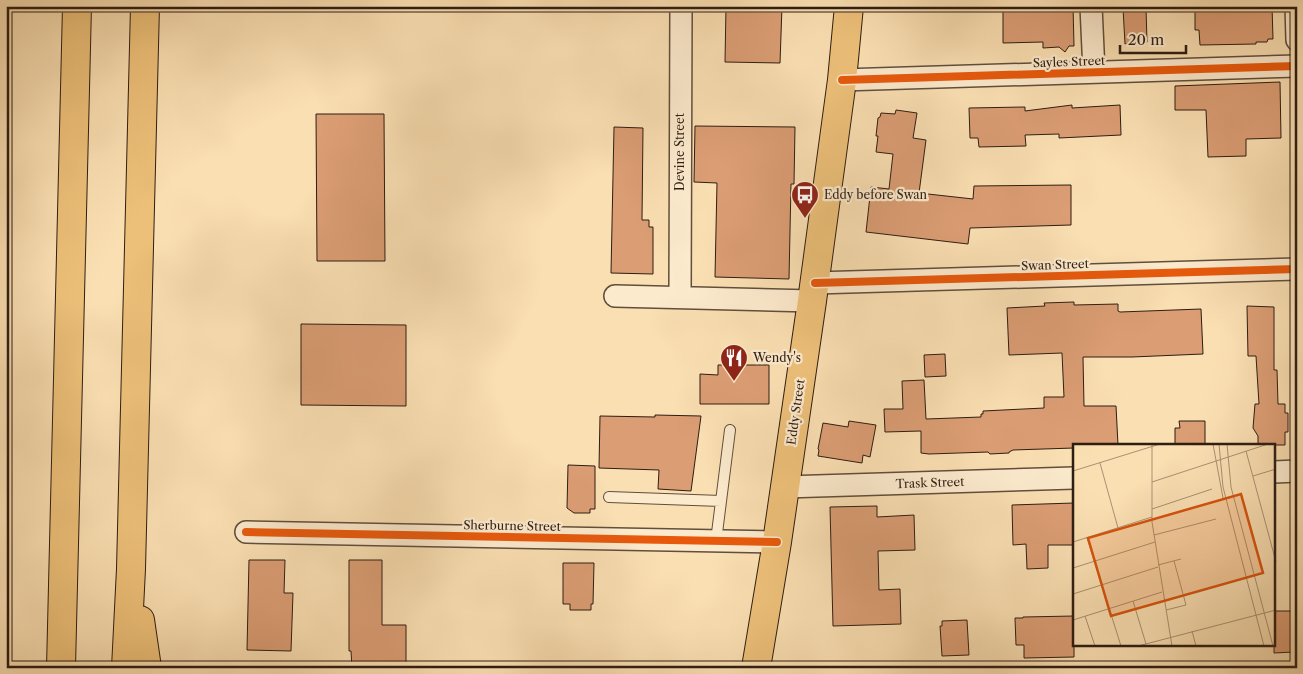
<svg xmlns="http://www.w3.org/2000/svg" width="1303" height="674" font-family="'Libre Caslon Text',serif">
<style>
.building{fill:#db9d74;stroke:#2e1d13}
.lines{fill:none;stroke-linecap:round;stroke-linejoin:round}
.lane-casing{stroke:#614e3b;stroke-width:12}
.street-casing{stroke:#614e3b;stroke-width:24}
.primary-casing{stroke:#2e1d13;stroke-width:30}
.highway-casing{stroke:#2e1d13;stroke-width:30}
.lane{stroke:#fceacd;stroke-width:10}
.street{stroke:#fceacd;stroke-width:21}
.primary{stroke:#edc079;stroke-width:28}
.highway{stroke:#edc079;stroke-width:28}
.cycleway-casing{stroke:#fceacd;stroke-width:11}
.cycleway{stroke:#e8590c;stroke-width:8}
.labels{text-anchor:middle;stroke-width:4.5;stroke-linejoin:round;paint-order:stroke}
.street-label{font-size:12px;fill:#2e1d13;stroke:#fceacd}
.poi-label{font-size:12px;fill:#2e1d13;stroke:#fceacd;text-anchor:start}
.inset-road{fill:none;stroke:#a89172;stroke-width:1}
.view{fill:#d5530d;fill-opacity:0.15;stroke:#d5530d;stroke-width:2.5}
.inset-edge{fill:none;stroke:#2e1d13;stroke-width:2.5}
</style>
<rect width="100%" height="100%" fill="#fadfb2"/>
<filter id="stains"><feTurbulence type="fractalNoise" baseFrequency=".004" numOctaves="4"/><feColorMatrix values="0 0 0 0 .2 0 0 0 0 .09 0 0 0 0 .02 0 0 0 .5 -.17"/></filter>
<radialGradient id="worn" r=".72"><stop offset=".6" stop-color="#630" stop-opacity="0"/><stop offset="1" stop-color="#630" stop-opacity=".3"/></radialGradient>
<path class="building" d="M 726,6 L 782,6 L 780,63 L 725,62 Z
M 1003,6 L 1073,6 L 1074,46 L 1069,46 L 1065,52 L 1059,47 L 1043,48 L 1043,42 L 1003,43 Z
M 1195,6 L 1272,6 L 1273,39 L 1268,39 L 1267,42 L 1256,42 L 1256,44 L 1200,45 L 1199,30 L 1195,30 Z
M 1123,8 L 1146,8 L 1147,42 L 1125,44 Z
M 1280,82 L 1281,138 L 1246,139 L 1246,156 L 1208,157 L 1206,110 L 1175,110 L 1175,86 Z
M 1072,105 L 1072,108 L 1120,105 L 1121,135 L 1059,138 L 1059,134 L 1025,135 L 1026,146 L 979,147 L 978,138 L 970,138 L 969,108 L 1025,107 L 1025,111 Z
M 896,110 L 917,113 L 913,138 L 926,140 L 919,193 L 973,199 L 974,186 L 1071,185 L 1071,225 L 970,228 L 968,244 L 866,232 L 871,187 L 889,189 L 893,154 L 876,152 L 878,136 L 876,136 L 878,118 L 880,117 L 881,113 L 895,114 Z
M 316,114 L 384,114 L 385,261 L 317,261 Z
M 695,126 L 795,127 L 794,184 L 791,184 L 789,279 L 715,277 L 717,183 L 694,182 Z
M 614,127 L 643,128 L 642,220 L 649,220 L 649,227 L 653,227 L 653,274 L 611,273 Z
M 1074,302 L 1074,305 L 1118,304 L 1118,311 L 1120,312 L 1201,309 L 1203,354 L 1132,357 L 1083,357 L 1084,406 L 1116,406 L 1118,445 L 1074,445 L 1074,448 L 1013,450 L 1009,452 L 1009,453 L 990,454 L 988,452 L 929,454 L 921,453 L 921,431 L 885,432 L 884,409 L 903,409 L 902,381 L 924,380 L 926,419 L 981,417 L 981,414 L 983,414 L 983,411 L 1044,408 L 1044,397 L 1064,397 L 1062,353 L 1009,355 L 1007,308 L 1045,306 L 1044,303 Z
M 1247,306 L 1274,307 L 1274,370 L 1277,370 L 1278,404 L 1285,404 L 1285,413 L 1288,413 L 1288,432 L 1285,432 L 1285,445 L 1258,445 L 1258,436 L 1253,428 L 1255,404 L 1259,404 L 1256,356 L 1248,356 Z
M 301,324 L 406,325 L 406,406 L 301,405 Z
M 945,354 L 946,376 L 925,377 L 924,355 Z
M 718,365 L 769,365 L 769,404 L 700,404 L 700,374 L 718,375 Z
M 655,415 L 701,416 L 691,491 L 658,489 L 659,470 L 599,468 L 600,416 L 655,417 Z
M 849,421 L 876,425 L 870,457 L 863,455 L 862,463 L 818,456 L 819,450 L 818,449 L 823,423 L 848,427 Z
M 1179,421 L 1205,421 L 1205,445 L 1175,445 L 1175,428 L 1180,428 Z
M 568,465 L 595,466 L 595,509 L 590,509 L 590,513 L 574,513 L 567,508 Z
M 1074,503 L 1074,545 L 1048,545 L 1048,568 L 1027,569 L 1026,544 L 1013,545 L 1012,505 Z
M 877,506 L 877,517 L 914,515 L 915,550 L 878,551 L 879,590 L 900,589 L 901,624 L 833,626 L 830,507 Z
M 249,560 L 285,560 L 284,593 L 293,593 L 291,651 L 247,650 Z
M 349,560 L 382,560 L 382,625 L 406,625 L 406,668 L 352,668 L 351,651 L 349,651 Z
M 563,563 L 594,563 L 593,604 L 591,604 L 591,610 L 570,610 L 570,604 L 563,604 Z
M 1274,611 L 1295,611 L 1296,650 L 1294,651 L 1294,652 L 1274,653 Z
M 1074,616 L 1074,657 L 1024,658 L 1024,645 L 1016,645 L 1015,618 L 1023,618 L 1023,617 Z
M 967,620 L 969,655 L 942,656 L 940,626 L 942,626 L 942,621 Z"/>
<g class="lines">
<defs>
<path id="lane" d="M 609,497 L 721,501
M 716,541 L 730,430"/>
<path id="street" d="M 1091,6 L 1094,72
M 1296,6 L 1297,40
M 842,80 L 1297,66
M 815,283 L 1297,269
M 615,296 L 812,301
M 680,297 L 681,6
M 1274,472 L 1297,471
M 785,487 L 1074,478
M 246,532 L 777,542"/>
<path id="primary" d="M 756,668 L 777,542 L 812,301 L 842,80 L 849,6"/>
<path id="highway" d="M 140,620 L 147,668
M 61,668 L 77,6
M 126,668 L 131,569 L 145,6"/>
</defs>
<use href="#lane" class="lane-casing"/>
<use href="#street" class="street-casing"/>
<use href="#primary" class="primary-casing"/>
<use href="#highway" class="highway-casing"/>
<use href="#lane" class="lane"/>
<use href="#street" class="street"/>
<use href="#primary" class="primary"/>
<use href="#highway" class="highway"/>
<defs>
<path id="cycleway" d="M 842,80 L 1297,66
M 815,283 L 1297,269
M 246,532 L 777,542"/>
</defs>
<use href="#cycleway" class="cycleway-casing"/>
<use href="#cycleway" class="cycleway"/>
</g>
<defs>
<symbol id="bus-pin" viewBox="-11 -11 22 30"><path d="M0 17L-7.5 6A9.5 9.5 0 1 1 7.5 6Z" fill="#8f2418" stroke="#fceacd"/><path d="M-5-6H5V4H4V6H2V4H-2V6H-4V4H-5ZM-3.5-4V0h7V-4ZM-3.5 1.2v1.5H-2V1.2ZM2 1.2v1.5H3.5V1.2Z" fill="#fff"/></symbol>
<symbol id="restaurant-pin" viewBox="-11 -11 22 30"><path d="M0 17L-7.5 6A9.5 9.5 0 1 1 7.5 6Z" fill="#8f2418" stroke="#fceacd"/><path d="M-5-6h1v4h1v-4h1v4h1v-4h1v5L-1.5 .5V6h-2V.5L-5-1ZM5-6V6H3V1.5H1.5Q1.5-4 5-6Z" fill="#fff"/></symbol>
</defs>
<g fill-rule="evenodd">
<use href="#bus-pin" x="789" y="179" width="32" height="43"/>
<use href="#restaurant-pin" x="718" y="342" width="32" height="43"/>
</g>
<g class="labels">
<g class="street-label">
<text transform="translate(1069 62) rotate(-2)" y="4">Sayles Street</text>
<text transform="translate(680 152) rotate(-90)" y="4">Devine Street</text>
<text transform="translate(1055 265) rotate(-2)" y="4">Swan Street</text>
<text transform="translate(796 412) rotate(-82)" y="4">Eddy Street</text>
<text transform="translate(930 483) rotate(-2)" y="4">Trask Street</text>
<text transform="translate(512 526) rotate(1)" y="4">Sherburne Street</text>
</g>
<g class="poi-label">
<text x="824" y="199">Eddy before Swan</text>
<text x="753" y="362">Wendy's</text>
</g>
</g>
<g transform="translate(1073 444)">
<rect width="202" height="202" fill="#fadfb2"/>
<path class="inset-road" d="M 79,0 L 79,78 L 99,202M 140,0 L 150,54M 146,0 L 150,43 L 191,202M 154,0 L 158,43 L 200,202M 173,7 L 203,118M 27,19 L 45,84M 0,27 L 87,0M 180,32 L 203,25M 79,38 L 195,0M 79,65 L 139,45M 81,91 L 143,75M 14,94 L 48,202M 0,98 L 79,73M 85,121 L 108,115M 0,124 L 82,98M 0,150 L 85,123M 60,157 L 73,200M 93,166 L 113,161 L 101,117M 12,172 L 22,202M 0,176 L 89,148M 119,187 L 123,202M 65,202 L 203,166"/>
<path class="view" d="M 168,50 L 190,129 L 38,172 L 15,94 Z"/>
<rect width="202" height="202" class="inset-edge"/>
</g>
<rect width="1303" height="674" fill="none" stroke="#fadfb2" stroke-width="25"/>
<rect x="8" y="8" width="1288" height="659" fill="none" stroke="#2e1d13" stroke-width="2.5"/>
<rect x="12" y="12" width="1278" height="649" fill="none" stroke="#2e1d13"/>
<path d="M1120 45v8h66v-8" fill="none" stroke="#2e1d13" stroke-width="2.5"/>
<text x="1128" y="45" font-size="15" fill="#2e1d13" stroke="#fceacd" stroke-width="4" paint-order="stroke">20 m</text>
<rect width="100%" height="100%" filter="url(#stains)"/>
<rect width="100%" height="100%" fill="url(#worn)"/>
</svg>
